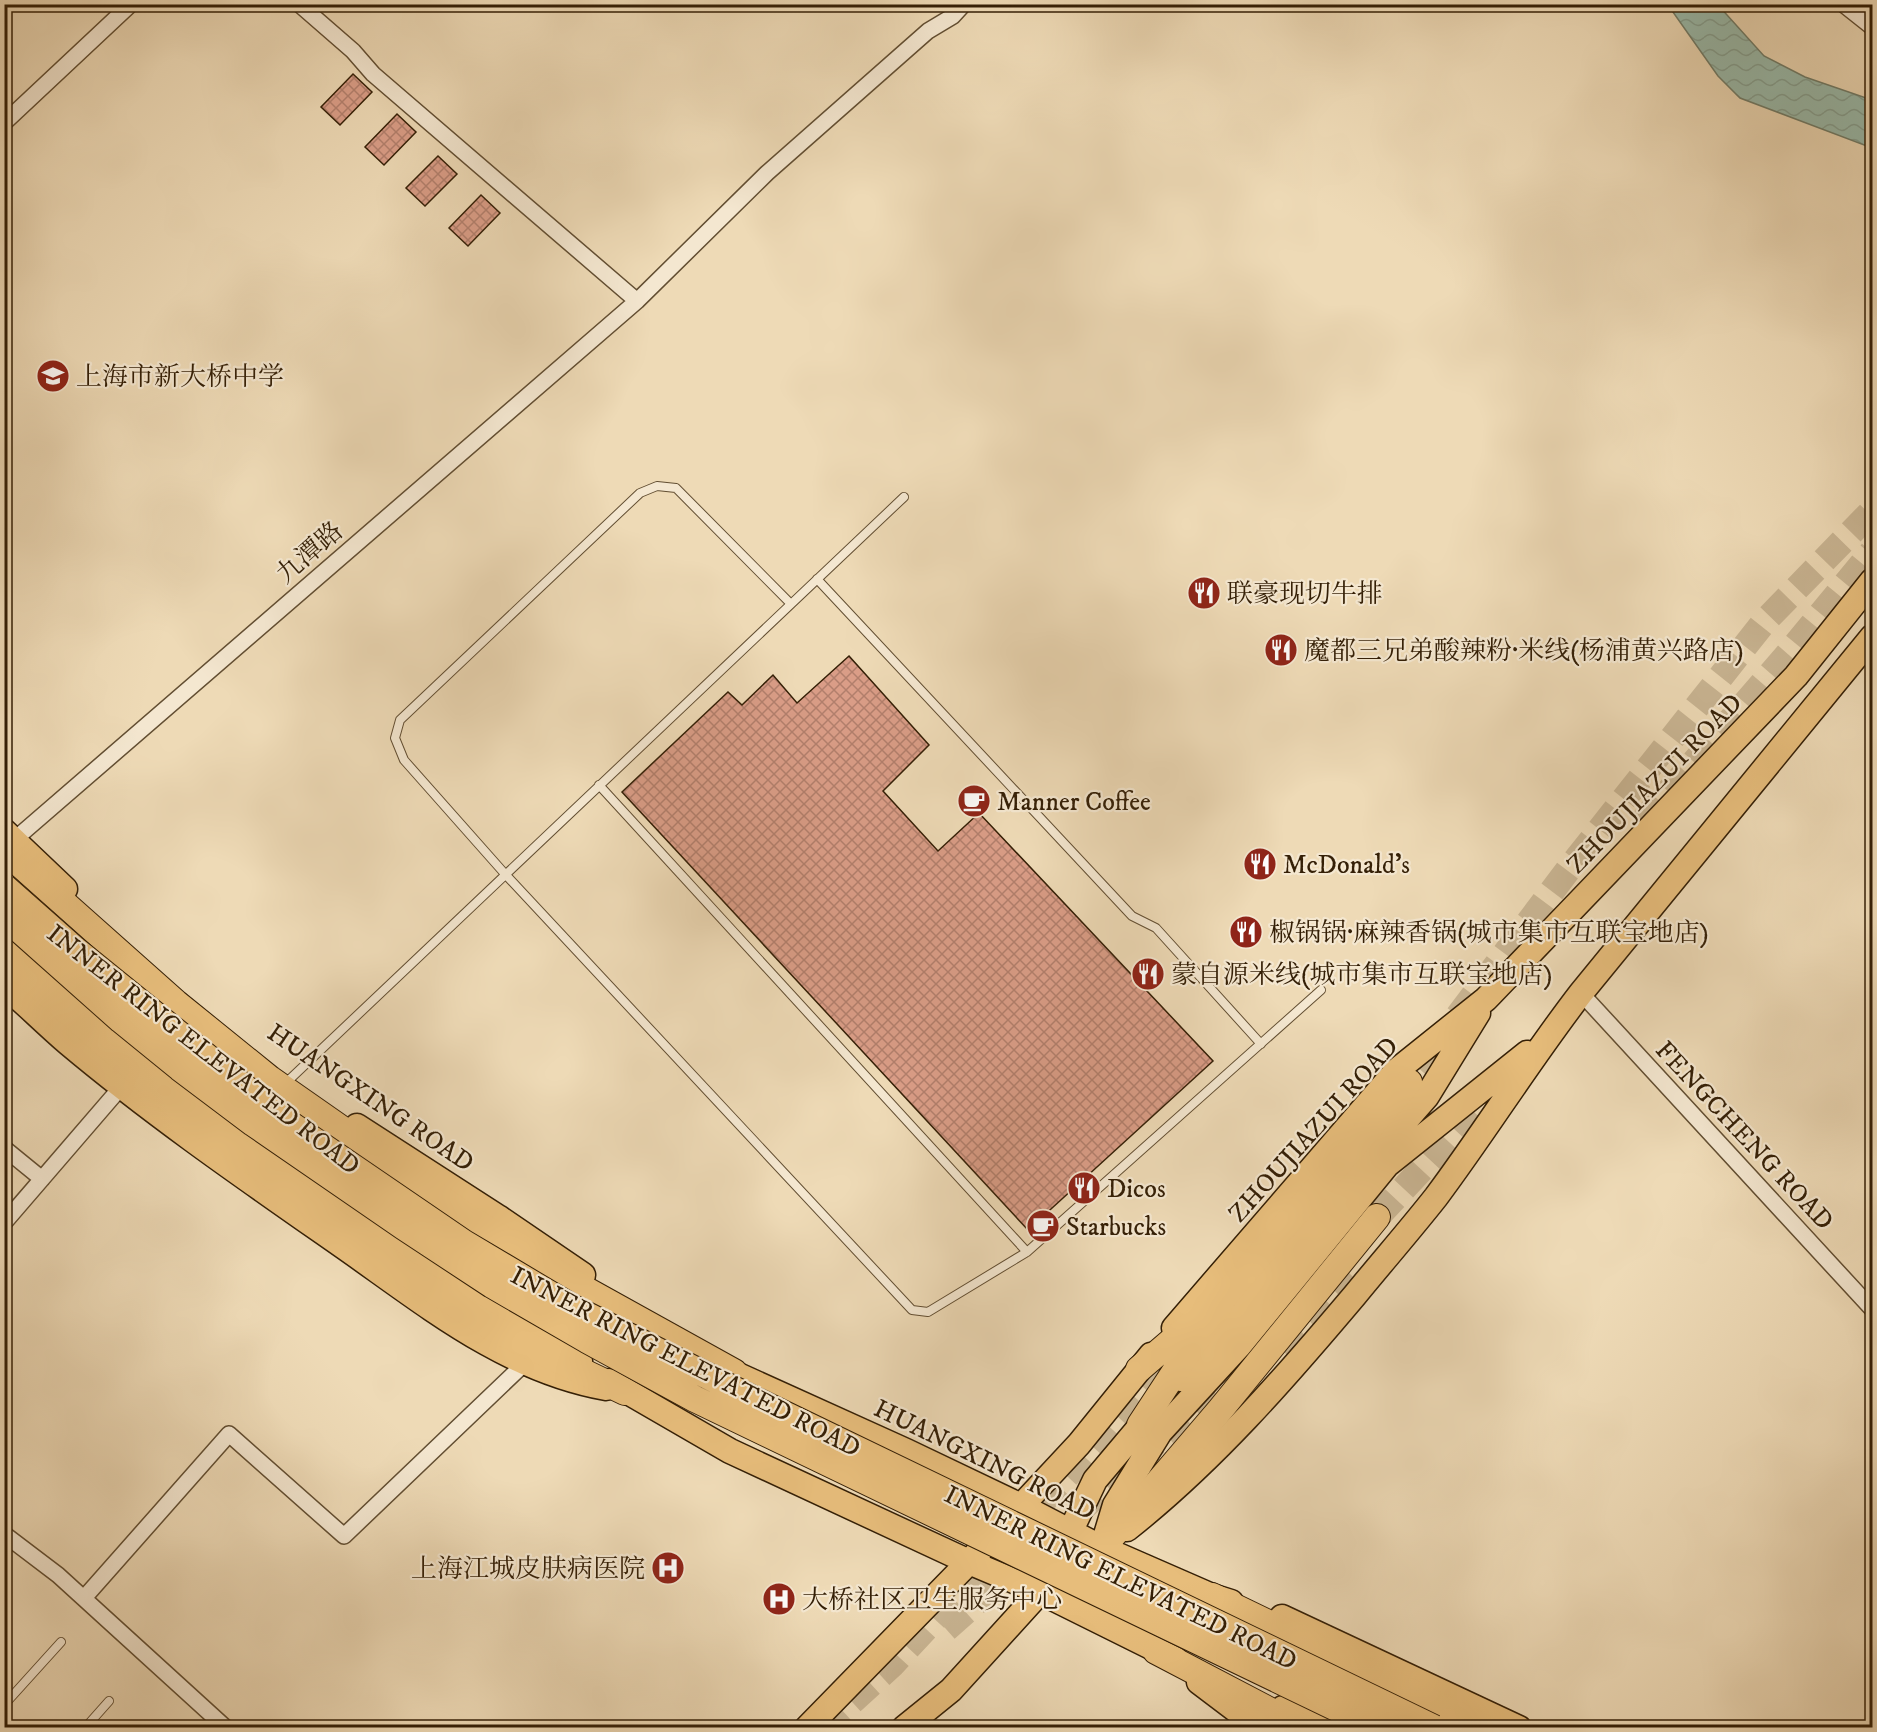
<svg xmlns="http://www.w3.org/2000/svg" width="1877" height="1732" font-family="'IM FELL DW Pica','Noto Serif SC',serif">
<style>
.water{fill:url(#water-waves);stroke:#717d6a;stroke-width:1.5}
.building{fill:url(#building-cross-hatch);stroke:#341f06;stroke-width:1.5}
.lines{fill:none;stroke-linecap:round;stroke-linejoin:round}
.trunk-tunnel{stroke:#c9b593;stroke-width:26;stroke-dasharray:26 13;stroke-linecap:butt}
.service-casing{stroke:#624e32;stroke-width:10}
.minor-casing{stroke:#624e32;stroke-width:18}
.primary-casing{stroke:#341f06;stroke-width:27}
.trunk-casing{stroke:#341f06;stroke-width:28}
.service{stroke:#f4e7d0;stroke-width:8}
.minor{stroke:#f4e7d0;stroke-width:15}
.primary{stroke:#e7bd7b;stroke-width:24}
.trunk{stroke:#e7bd7b;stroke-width:26}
.trunk-bridge-casing{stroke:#341f06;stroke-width:28;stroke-linecap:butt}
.trunk-bridge{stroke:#e7bd7b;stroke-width:26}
.labels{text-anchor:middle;stroke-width:4.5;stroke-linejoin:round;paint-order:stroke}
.poi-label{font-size:26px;fill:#341f06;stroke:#f4e7d0;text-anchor:start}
.street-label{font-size:26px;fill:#341f06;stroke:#f4e7d0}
</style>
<defs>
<pattern id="water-waves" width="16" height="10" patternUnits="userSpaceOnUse" patternTransform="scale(1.5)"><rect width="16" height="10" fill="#99bbac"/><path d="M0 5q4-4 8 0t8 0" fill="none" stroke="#84a092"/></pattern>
<pattern id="building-cross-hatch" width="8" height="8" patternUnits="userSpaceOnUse" patternTransform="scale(1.5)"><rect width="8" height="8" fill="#da9d87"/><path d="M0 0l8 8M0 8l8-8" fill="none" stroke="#b27f6c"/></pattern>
</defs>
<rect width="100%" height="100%" fill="#eedab6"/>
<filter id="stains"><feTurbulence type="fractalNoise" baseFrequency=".00333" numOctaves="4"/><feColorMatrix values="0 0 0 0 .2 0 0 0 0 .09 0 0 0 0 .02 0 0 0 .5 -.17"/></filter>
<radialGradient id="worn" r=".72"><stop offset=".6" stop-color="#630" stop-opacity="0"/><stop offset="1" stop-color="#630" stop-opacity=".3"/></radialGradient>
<path class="water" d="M 1668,5 L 1718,5 L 1764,56 L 1805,77 L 1872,100 L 1872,148 L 1740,98 L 1718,76 Z"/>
<path class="building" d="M 353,74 L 372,92 L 340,125 L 321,107 Z
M 397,114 L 416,132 L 384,165 L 365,147 Z
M 438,156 L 457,174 L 425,206 L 406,188 Z
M 481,195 L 500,213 L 468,246 L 449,228 Z
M 849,656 L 929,745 L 883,791 L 938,851 L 979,813 L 1213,1061 L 1028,1230 L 622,792 L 728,692 L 742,705 L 773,675 L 797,703 Z
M 4,1148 L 16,1157 L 4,1170 Z"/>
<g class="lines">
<path class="trunk-tunnel" d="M 1643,821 L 1788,654 L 1872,552
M 1458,1016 L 1571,866 L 1764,622 L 1872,511
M 1398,1102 L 1459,1032
M 1377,1217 L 1506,1079
M 1279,1345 L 1329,1306 L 1356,1280
M 1078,1512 L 1169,1431 L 1243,1373
M 946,1629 L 1042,1544
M 823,1728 L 892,1665 L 1172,1362"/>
<defs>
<path id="service" d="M 817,579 L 1132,916 L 1156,928 L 1261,1044
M 790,603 L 676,488 L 657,486 L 640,493 L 400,720 L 395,738 L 404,760 L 505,874 L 912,1310 L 928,1312 L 1027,1252 L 1321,990
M 599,785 L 1027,1252
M 290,1079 L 904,497
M 4,1705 L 61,1642
M 85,1728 L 109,1701"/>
<path id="minor" d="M 299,4 L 353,51 L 373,74 L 637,301
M 1843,4 L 1872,27
M 4,123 L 131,4
M 14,840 L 637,301 L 767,173 L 928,31 L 953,16 L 964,4
M 1581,993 L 1872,1309
M 4,1148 L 42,1179
M 4,1223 L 122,1086
M 4,1534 L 58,1575 L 226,1728
M 84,1598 L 229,1434 L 344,1536 L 525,1363"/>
<path id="primary" d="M 4,831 L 65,889
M 4,936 C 129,1049 261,1153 399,1250 C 417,1263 438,1273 457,1285 C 499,1310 540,1334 580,1361
M 4,985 C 26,1004 46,1024 68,1043 C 155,1116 248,1180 341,1245 C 423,1302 504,1370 606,1388
M 357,1126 L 498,1217 L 583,1275
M 1174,1328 L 1396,1071 L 1486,999 L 1796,676 L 1872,581
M 716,1365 L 906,1451 L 1021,1506 L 1102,1548 L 1212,1596 L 1231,1602
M 1180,1379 L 1427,1096 L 1478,1013
M 609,1381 L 730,1451 L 969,1562 L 1040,1592 L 1175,1659
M 1127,1529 C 1213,1461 1285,1378 1355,1295 C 1382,1262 1410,1230 1436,1197 C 1486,1130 1530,1059 1581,993 L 1872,637
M 1064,1545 L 1095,1480 L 1154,1410
M 1102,1548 L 1115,1505 L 1160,1432 L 1239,1346 L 1387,1165 L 1527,1053
M 1282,1617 L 1519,1728
M 1199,1682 L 1236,1710 L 1270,1728
M 1283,1708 L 1327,1728
M 807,1728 L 969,1562 L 1079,1444 L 1151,1355
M 904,1728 L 951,1690 L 1040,1592 L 1053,1583"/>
<path id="trunk" d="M 4,850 L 176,1003 L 270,1079 L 466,1216 L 579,1286 L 734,1372
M 4,956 L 176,1106 L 404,1272 L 492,1328 L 625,1392
M 1139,1369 L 1203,1314
M 1140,1425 L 1226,1294 L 1409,1082
M 1102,1548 L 1220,1410 L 1377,1217
M 1212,1596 L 1485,1728
M 1156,1651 L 1303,1728"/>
</defs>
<use href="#service" class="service-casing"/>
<use href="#minor" class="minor-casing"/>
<use href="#primary" class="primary-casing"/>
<use href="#trunk" class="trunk-casing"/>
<use href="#service" class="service"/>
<use href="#minor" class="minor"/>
<use href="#primary" class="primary"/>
<use href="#trunk" class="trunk"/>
<defs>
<path id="trunk-bridge" d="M 4,887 L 73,948 L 287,1122 L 464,1243 L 575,1309 L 755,1400 L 1434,1728
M 4,916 L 121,1020 L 180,1068 L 253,1123 L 404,1227 L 492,1285 L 587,1340 L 695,1399 L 1378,1728"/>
</defs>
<use href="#trunk-bridge" class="trunk-bridge-casing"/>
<use href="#trunk-bridge" class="trunk-bridge"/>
</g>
<defs>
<symbol id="school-disc" viewBox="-11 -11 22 22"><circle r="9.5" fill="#8f2418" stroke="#f4e7d0"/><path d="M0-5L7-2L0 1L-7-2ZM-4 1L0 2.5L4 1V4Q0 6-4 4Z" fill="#fff"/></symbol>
<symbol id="restaurant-disc" viewBox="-11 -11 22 22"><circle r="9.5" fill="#8f2418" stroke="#f4e7d0"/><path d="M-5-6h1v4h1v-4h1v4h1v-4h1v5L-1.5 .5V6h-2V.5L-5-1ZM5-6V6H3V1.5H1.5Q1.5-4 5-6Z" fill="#fff"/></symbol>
<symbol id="cafe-disc" viewBox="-11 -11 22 22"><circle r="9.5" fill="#8f2418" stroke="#f4e7d0"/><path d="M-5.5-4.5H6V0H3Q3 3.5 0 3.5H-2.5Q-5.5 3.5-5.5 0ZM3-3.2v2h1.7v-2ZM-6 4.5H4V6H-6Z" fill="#fff"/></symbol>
<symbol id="hospital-disc" viewBox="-11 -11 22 22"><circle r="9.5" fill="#8f2418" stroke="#f4e7d0"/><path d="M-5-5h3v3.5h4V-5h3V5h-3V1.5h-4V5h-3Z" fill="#fff"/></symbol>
</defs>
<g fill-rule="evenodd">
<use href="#school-disc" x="34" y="357" width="38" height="38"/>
<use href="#restaurant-disc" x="1185" y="574" width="38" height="38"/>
<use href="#restaurant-disc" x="1262" y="631" width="38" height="38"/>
<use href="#cafe-disc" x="955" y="782" width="38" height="38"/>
<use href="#restaurant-disc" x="1241" y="845" width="38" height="38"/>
<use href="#restaurant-disc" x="1227" y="913" width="38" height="38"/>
<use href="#restaurant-disc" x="1129" y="955" width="38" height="38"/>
<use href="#restaurant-disc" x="1065" y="1169" width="38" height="38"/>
<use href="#cafe-disc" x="1024" y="1207" width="38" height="38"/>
<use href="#hospital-disc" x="649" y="1549" width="38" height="38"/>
<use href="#hospital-disc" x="760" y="1580" width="38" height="38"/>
</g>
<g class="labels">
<g class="poi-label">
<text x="76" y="385">上海市新大桥中学</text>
<text x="1227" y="602">联豪现切牛排</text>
<text x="1304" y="659">魔都三兄弟酸辣粉·米线(杨浦黄兴路店)</text>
<text x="997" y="810">Manner Coffee</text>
<text x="1283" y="873">McDonald's</text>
<text x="1269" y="941">椒锅锅·麻辣香锅(城市集市互联宝地店)</text>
<text x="1171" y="983">蒙自源米线(城市集市互联宝地店)</text>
<text x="1107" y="1197">Dicos</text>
<text x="1066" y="1235">Starbucks</text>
<text x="645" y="1577" text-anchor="end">上海江城皮肤病医院</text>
<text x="802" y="1608">大桥社区卫生服务中心</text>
</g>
<g class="street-label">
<text transform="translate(309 552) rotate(-41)" y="9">九潭路</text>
<text transform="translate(1654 783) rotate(-46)" y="9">ZHOUJIAZUI ROAD</text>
<text transform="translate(204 1049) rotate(38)" y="9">INNER RING ELEVATED ROAD</text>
<text transform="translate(371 1097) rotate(34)" y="9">HUANGXING ROAD</text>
<text transform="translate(1313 1129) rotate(-48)" y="9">ZHOUJIAZUI ROAD</text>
<text transform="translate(1745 1135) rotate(47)" y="9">FENGCHENG ROAD</text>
<text transform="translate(686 1361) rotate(27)" y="9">INNER RING ELEVATED ROAD</text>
<text transform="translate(985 1459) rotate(26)" y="9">HUANGXING ROAD</text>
<text transform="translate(1121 1577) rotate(26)" y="9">INNER RING ELEVATED ROAD</text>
</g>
</g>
<rect width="1877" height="1732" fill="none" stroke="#eedab6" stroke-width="24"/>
<rect x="6" y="6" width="1865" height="1720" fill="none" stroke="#341f06" stroke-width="3"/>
<rect x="12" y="12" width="1853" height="1708" fill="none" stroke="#341f06" stroke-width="1.5"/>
<rect width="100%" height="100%" filter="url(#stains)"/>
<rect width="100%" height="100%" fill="url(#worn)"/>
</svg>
